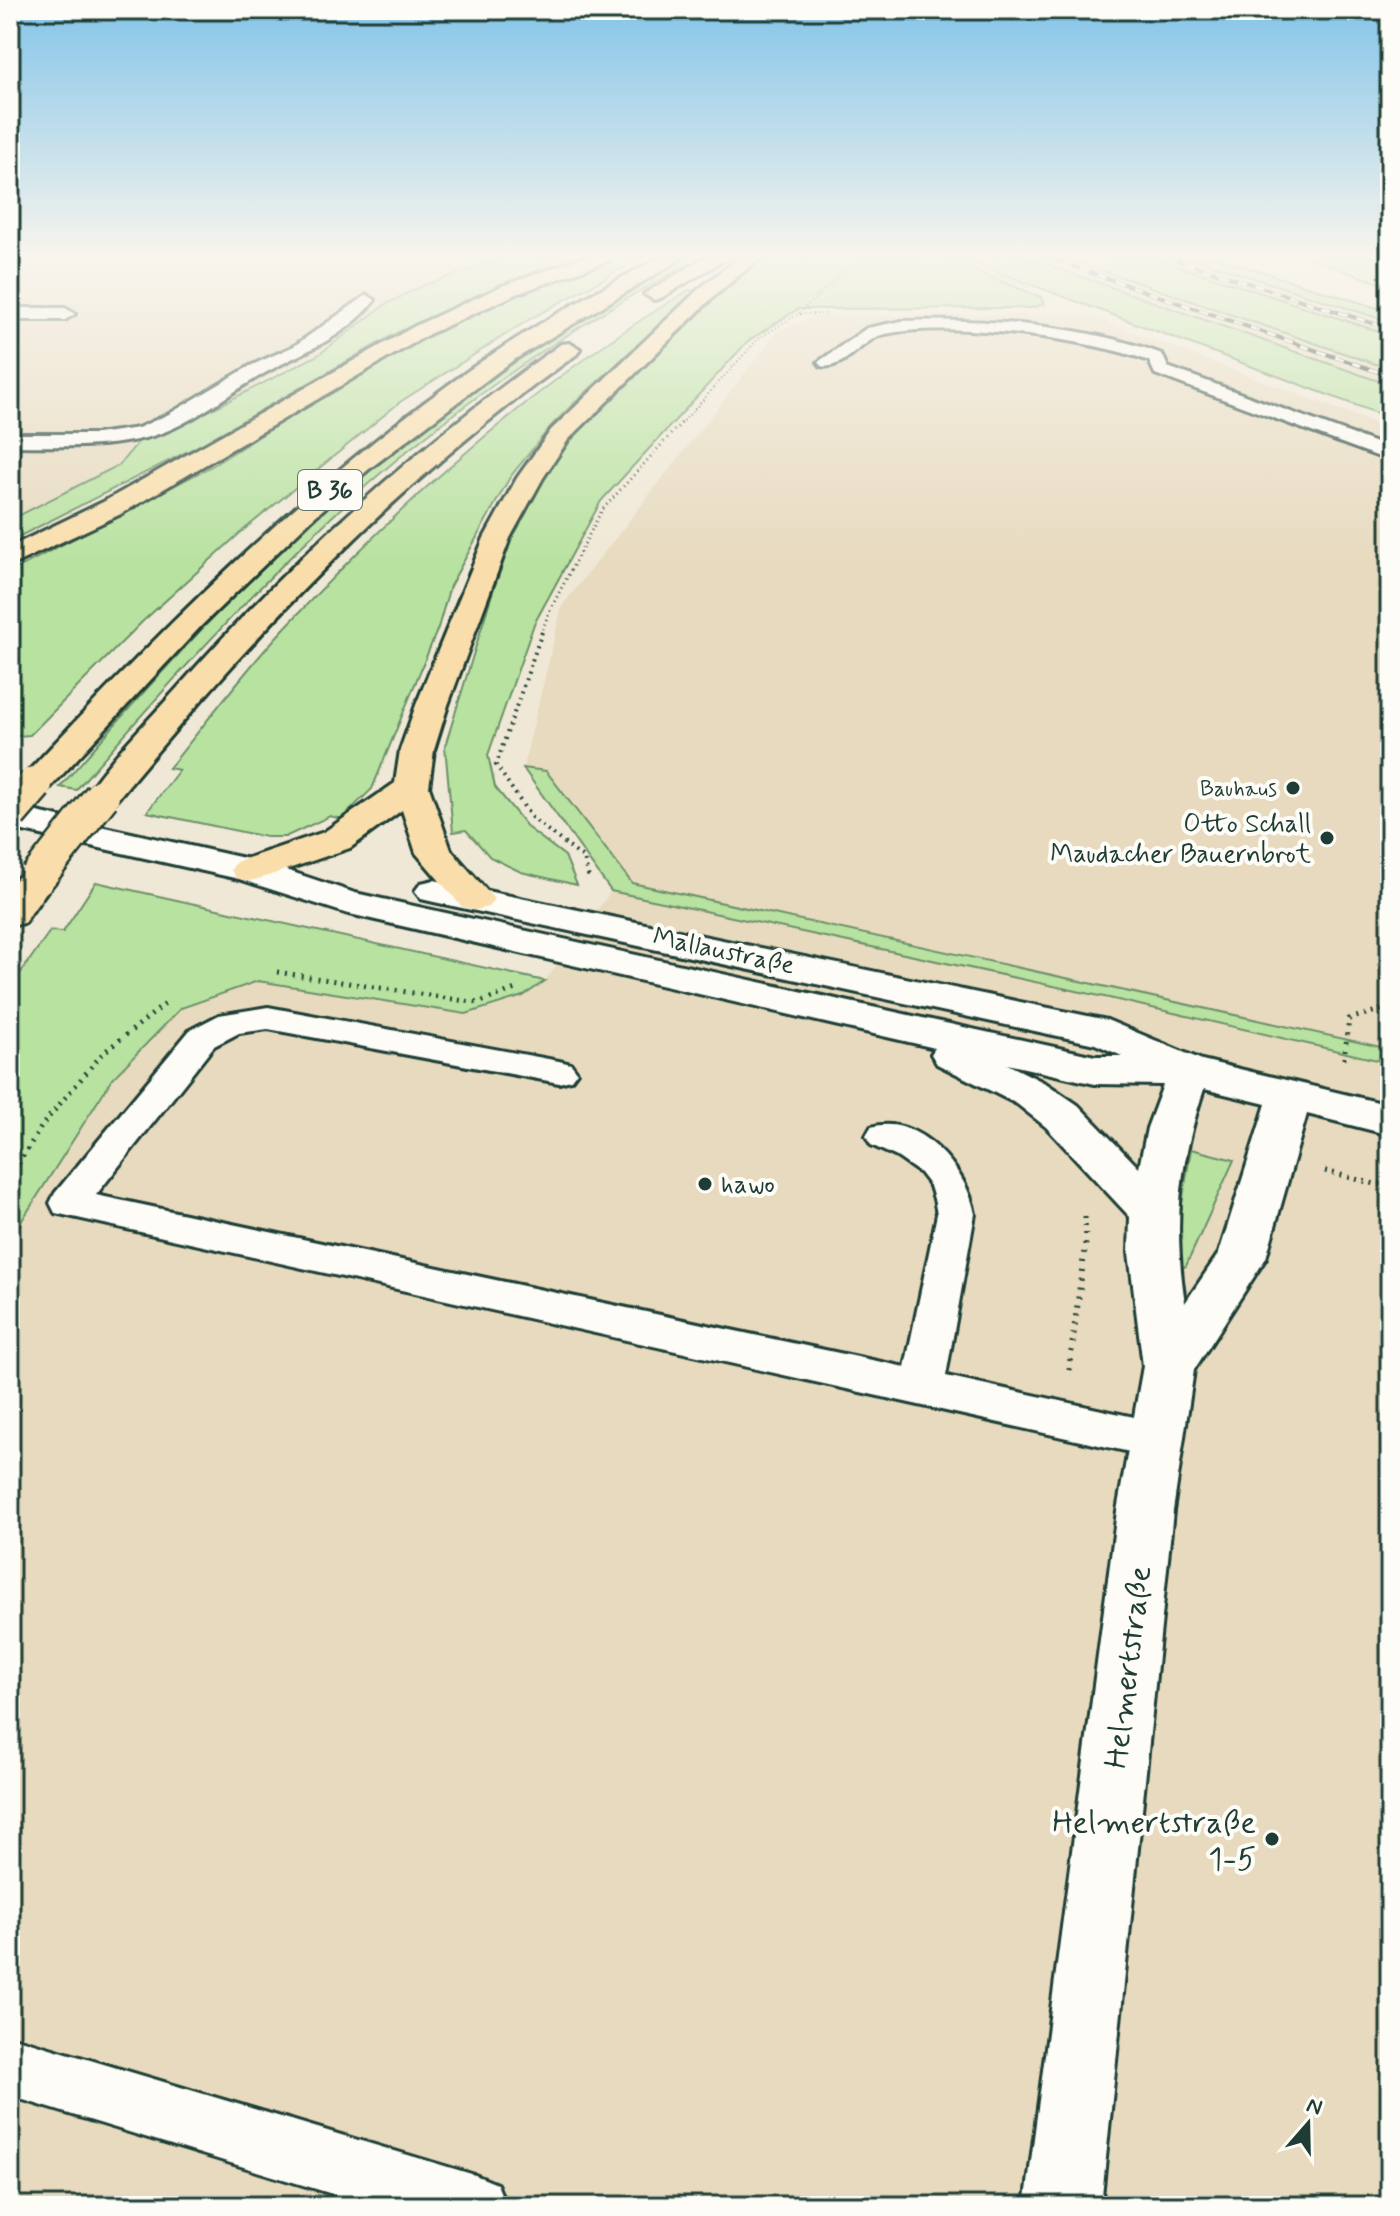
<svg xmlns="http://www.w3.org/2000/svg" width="1400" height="2216" font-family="Mynerve,sans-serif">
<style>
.built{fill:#e7dabf}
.green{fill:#b8e2a0;stroke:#6c906a;stroke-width:2}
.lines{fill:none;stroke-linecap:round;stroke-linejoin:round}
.lane-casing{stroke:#1f3d34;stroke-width:6}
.street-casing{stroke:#1f3d34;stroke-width:6}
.secondary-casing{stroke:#1f3d34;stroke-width:6}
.highway-casing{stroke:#1f3d34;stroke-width:6}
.path-far4{stroke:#1f3d34;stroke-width:2;stroke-dasharray:1 3;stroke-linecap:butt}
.path-far3{stroke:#1f3d34;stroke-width:3;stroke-dasharray:1 4;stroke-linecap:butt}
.path-far2{stroke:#1f3d34;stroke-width:4;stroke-dasharray:2 5;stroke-linecap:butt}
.path-far1{stroke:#1f3d34;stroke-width:5;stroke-dasharray:2 6;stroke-linecap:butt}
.path{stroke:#1f3d34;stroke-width:6;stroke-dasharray:2 7;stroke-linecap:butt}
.lane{fill:#fdfcf7;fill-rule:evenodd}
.street{fill:#fdfcf7;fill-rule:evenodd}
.secondary{fill:#fdfcf7;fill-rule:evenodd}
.highway{fill:#f9deab;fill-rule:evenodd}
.rail-casing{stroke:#1f3d34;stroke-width:4}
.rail{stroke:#fdfcf7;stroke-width:3;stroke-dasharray:9;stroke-linecap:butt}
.highway-bridge-casing{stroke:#1f3d34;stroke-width:39;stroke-linecap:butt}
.highway-bridge{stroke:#f9deab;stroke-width:34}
.poi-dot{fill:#1f3d34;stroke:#fdfcf7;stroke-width:3}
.labels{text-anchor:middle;stroke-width:8;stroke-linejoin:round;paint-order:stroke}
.far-poi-label{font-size:22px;fill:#1f3d34;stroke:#fdfcf7;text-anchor:end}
.shield{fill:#fdfcf7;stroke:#62766e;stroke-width:2}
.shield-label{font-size:24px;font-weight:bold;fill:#1f3d34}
.poi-label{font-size:26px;fill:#1f3d34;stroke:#fdfcf7;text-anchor:end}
.street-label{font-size:26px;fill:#1f3d34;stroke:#fdfcf7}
.near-street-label{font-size:32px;fill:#1f3d34;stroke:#fdfcf7}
.near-poi-label{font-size:32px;fill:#1f3d34;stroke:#fdfcf7;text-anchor:end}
</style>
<rect width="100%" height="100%" fill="#f0e8d6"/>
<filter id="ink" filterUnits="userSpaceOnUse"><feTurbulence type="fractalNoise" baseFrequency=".0125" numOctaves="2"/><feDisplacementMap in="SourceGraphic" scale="16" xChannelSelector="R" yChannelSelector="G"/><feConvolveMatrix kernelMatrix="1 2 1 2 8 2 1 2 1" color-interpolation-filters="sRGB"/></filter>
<g filter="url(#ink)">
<path class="built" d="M 10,257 L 505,257 L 421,286 L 386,304 L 315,355 L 273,374 L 73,502 L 10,533 Z
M 1025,257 L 1063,257 L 1390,369 L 1390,385 Z
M 1151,257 L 1189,257 L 1390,322 L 1390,335 Z
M 1085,314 L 1390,429 L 1390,2206 L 10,2206 L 10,1239 L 112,1079 L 180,1009 L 258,981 L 466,1014 L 523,996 L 545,981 L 611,891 L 523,768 L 562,606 L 778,331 L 815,316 Z"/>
<path class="green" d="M 507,257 L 580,257 L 481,294 L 398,332 L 202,444 L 10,541 L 10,520 L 119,465 L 139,441 L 189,421 L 318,355 L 386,304 L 422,286 Z
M 618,257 L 643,257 L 530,319 L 400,402 L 240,533 L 142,622 L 30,735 L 17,736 L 10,742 L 10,572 L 212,466 L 366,369 L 440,328 L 529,289 Z
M 690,257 L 701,257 C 564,329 422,428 312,536 C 229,616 152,702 76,790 L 60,787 C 139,696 220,605 309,524 C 424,419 553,330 690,257 Z
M 765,257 L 940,257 L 1041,297 L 1044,304 L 1031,308 L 798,309 L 748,341 L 601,501 L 534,624 L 488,755 L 495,787 L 528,828 L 565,856 L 577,885 L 521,872 L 490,857 L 466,830 L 453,832 L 445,746 L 492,594 L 519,519 L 540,482 L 579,430 L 717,297 Z
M 957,257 L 1025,257 L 1390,385 L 1390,418 Z
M 1063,257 L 1151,257 L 1390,335 L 1390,369 Z
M 1189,257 L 1215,257 L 1390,312 L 1390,322 Z
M 1306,257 L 1390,257 L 1390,287 Z
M 689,290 L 697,291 L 575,402 L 551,426 L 510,477 L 450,586 L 438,628 L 372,789 L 341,819 L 330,816 L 285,837 L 266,837 L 147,812 L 179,770 L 169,768 C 206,723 241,675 281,632 C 401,502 537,381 689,290 Z
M 523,768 L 546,771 L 632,883 L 1390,1049 L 1390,1063 L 1109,998 L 611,891 Z
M 96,882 L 145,893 L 545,981 L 523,996 L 466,1014 L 258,981 L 181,1008 L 112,1079 L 10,1239 L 10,988 L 50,931 L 63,932 Z
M 1191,1149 L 1234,1160 L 1186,1266 L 1178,1270 L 1172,1263 Z"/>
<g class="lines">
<defs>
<path id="lane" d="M 367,295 L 375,300 C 346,339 298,353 258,377 C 223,397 185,429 145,438 C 101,449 55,446 10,446 L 10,434 L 97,434 L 138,428 L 169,414 L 250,366 L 294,346 Z
M 902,321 C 988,319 1081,324 1162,354 L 1168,367 L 1390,448 L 1390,461 L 1155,374 L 1149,361 C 1087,338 950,321 885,334 C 863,338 844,371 821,366 L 818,362 L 867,328 Z
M 268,1007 L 559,1061 L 571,1064 L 577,1072 L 571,1080 L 559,1083 L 268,1029 L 239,1033 L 214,1046 L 96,1195 L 905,1367 L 937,1214 L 934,1199 L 930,1186 L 920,1173 L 897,1157 L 871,1145 L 866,1136 L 871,1127 C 920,1113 968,1171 975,1214 L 946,1376 L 1157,1422 L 1173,1427 L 1179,1440 L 1173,1453 L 1157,1458 L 55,1213 L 50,1203 L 55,1193 L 190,1030 L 219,1015 Z
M 10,2036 L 475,2175 L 497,2184 L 506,2206 L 372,2206 L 10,2096 Z"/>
<path id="street" d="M 10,308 L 65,308 L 75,314 L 65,320 L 10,320 Z"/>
<path id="secondary" d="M 10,806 L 262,862 L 355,893 L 1095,1056 L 1122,1056 L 1095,1044 L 434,902 L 421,899 L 415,891 L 421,883 L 434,880 L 1107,1020 L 1202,1060 L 1390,1105 L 1390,1135 L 1307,1114 L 1266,1258 L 1194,1370 L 1173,1511 L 1101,2206 L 1025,2206 L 1117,1511 L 1143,1366 L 1129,1253 L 1130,1217 L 1046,1127 L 1017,1104 L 937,1064 L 931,1054 L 935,1048 L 345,913 L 239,879 L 10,828 ZM 1007,1064 L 1095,1084 L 1163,1085 L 1147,1128 L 1139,1168 L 1078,1105 L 1047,1084 ZM 1204,1089 L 1266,1104 L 1219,1253 L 1185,1303 C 1173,1224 1179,1164 1204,1089 Z"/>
<path id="highway" d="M 583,257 L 610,257 L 608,261 L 516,294 L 429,334 L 121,514 L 10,566 L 10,547 L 103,502 L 415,326 L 502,286 Z
M 661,257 L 684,257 L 512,361 L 369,469 L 312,519 L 202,625 L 47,791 L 35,794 L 23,791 L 18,784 L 23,777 C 162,628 305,485 472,368 C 532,326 596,291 661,257 Z
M 706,257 L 729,257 L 661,298 L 654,300 L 644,294 Z
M 740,257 L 761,257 L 714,296 L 568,440 L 543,478 L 510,538 L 448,705 L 434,750 L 429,787 L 451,850 L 494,899 L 488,907 L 475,910 L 462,907 L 416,853 L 402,810 L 350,848 L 262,878 L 249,881 L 236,878 L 231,870 L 236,862 L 324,832 L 395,783 L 400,750 L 416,705 L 484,538 L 517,478 L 551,430 L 700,288 Z
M 569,343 L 580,349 L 577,354 C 393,485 257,630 114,803 L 102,806 L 90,803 L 85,796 C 112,756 148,721 180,685 C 294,556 420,443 561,344 Z
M 37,867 L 50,870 L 56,878 L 24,923 L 10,926 C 10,900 5,875 37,867 Z"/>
</defs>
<use href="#lane" class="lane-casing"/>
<use href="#street" class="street-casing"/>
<use href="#secondary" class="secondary-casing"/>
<use href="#highway" class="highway-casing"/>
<path class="path-far4" d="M 949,257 L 1030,288
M 799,313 L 850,266 L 881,257
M 681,424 L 759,338 L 798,314 L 827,314"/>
<path class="path-far3" d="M 541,634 L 549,612 L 602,510 L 682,422"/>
<path class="path-far2" d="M 542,632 L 496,765 L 531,817 L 584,859 L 589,878"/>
<path class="path-far1" d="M 277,972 L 478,1003 L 518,988
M 1344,1059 L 1349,1019 L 1390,1007
M 1325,1171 L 1375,1184 L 1390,1183
M 10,1177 L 43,1124 L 103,1053 L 169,1001
M 1085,1217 L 1086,1241"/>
<path class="path" d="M 1069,1370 L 1086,1239"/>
<use href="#lane" class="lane"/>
<use href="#street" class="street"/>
<use href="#secondary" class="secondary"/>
<use href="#highway" class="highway"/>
<defs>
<path id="rail" d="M 1046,257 L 1390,376
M 1168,257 L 1390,329"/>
</defs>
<use href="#rail" class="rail-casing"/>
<use href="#rail" class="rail"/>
<defs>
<path id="highway-bridge" d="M 10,813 L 35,784
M 37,878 L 102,796"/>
</defs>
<use href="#highway-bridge" class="highway-bridge-casing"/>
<use href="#highway-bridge" class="highway-bridge"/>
</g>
</g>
<linearGradient id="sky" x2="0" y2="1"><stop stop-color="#83c4e9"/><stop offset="0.45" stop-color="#f8f5ed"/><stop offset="1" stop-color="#f8f5ed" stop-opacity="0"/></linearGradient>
<rect width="1400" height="567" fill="url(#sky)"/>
<g class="poi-dot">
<circle cx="1293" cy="788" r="8"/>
<circle cx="1327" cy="838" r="8"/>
<circle cx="705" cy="1184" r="8"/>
<circle cx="1272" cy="1839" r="8"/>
</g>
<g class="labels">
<g class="far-poi-label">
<text x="1277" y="796">Bauhaus</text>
</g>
<rect class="shield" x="298" y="470" width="64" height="40" rx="6"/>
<g class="shield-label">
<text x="330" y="498">B 36</text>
</g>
<g class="poi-label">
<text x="1311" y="832">Otto Schall<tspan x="1311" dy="30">Maudacher Bauernbrot</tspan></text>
<text x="721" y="1193" text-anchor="start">hawo</text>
</g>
<g class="street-label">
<text transform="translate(724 950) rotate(12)" y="9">Mallaustraße</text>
</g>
<g class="near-street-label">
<text transform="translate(1127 1667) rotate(-83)" y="11">Helmertstraße</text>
</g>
<g class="near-poi-label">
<text x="1256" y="1832">Helmertstraße<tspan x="1256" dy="37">1-5</tspan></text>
</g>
</g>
<rect width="1400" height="2216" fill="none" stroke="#fdfcf7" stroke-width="40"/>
<rect x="20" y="20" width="1360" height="2176" fill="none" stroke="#1f3d34" stroke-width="3" filter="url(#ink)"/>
<g transform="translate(1308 2124) rotate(20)" stroke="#fdfcf7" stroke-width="6" paint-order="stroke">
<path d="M0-6L14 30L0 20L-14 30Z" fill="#1f3d34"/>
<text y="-12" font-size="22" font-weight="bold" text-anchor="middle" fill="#1f3d34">N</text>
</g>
</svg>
